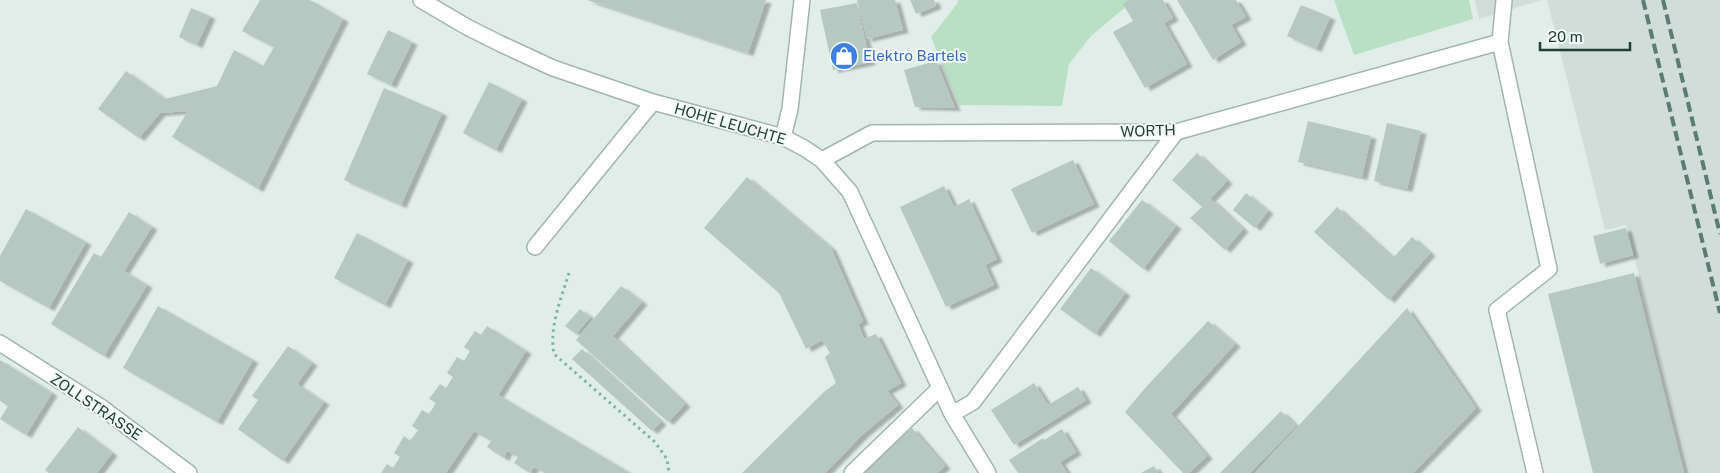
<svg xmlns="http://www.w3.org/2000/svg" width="1720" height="473" font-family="'Public Sans',sans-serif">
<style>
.built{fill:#d0ddd8}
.green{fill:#b9e0c5}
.building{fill:#b7c8c2;filter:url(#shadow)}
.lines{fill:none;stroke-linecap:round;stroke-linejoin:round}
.minor-casing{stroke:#a3b5b0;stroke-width:18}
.path{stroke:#80b3a6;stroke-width:3;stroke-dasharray:2.5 4;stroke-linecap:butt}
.minor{stroke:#fff;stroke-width:15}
.rail{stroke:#5b7b74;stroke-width:4;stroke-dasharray:10 5;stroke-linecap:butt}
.labels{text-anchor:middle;stroke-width:4;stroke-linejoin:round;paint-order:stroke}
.shop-label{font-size:15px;fill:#366cbe;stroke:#f2f9f6;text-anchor:start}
.street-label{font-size:15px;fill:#203f38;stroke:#f2f9f6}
</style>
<defs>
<filter id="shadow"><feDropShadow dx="5.5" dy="3" stdDeviation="1" flood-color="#0004"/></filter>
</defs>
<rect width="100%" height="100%" fill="#e1ede8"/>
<path class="built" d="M 1475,0 L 1542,0 L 1479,19 Z
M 1547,0 L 1720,0 L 1720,473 L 1690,473 L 1626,225 L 1605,230 Z"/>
<path class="green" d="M 958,0 L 1134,0 L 1091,36 L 1069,64 L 1062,106 L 959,105 L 931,37 L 957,4 Z
M 1334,0 L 1469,0 L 1473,19 L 1354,55 Z"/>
<path class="building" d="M 260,0 L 310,0 L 343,19 L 258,189 L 172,137 L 188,111 L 160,113 L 139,138 L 98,109 L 126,71 L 165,99 L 217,86 L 234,50 L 263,66 L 274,47 L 242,31 Z
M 587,0 L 766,0 L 748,53 Z
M 857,0 L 895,0 L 903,30 L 867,39 Z
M 910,0 L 934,0 L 936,6 L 916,14 Z
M 1129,0 L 1163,0 L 1173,18 L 1164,23 L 1187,64 L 1145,88 L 1113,32 L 1133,21 L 1123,4 Z
M 1177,0 L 1236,0 L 1246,17 L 1231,25 L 1241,42 L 1213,60 Z
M 857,3 L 870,62 L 833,70 L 820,10 Z
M 1301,5 L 1330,17 L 1316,49 L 1287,36 Z
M 191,8 L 210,16 L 197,45 L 179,37 Z
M 388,30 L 412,42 L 391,85 L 367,74 Z
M 936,61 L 955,108 L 915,107 L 904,70 Z
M 489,82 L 522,99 L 496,150 L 463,133 Z
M 384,88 L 442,113 L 401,205 L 344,180 Z
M 1308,121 L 1371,136 L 1362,177 L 1298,162 Z
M 1387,123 L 1421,131 L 1407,189 L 1374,181 Z
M 1197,153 L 1227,181 L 1202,207 L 1172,180 Z
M 1073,160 L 1094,204 L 1032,233 L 1011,189 Z
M 747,177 L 831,248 L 863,321 L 858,324 L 864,339 L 876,334 L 901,383 L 887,391 L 898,405 L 862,435 L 825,473 L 742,473 L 825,391 L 836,383 L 825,357 L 830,353 L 822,340 L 806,349 L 779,293 L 704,228 Z
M 944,186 L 954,207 L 969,199 L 997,259 L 985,265 L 994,285 L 946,307 L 900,207 Z
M 1246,193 L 1268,211 L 1255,228 L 1233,210 Z
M 1211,199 L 1243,229 L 1225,250 L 1190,218 Z
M 1142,200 L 1176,226 L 1143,269 L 1109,241 Z
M 1337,207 L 1393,258 L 1412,237 L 1430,253 L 1389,300 L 1314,232 Z
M 26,209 L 86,242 L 49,308 L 0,281 L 0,256 Z
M 129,212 L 152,227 L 124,271 L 147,285 L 104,356 L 51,324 L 94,253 L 101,257 Z
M 1626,228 L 1633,255 L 1600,264 L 1593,236 Z
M 357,233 L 408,260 L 385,305 L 334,278 Z
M 1091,268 L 1125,293 L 1095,334 L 1060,309 Z
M 1634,273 L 1684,473 L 1593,473 L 1548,294 Z
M 621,286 L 642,302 L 613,336 L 685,404 L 668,422 L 576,340 Z
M 158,306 L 253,360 L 217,422 L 123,368 Z
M 1407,308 L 1476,408 L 1413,473 L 1255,473 Z
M 580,309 L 590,317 L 576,334 L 565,326 Z
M 1208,321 L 1235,344 L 1171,414 L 1207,456 L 1189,473 L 1183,473 L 1125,412 L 1146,387 Z
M 487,326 L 526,351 L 498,395 L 630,473 L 545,473 L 534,467 L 530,473 L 514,463 L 518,457 L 507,451 L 504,458 L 487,447 L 491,441 L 474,431 L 446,473 L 381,473 L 387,464 L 393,468 L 400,457 L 394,453 L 404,436 L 410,441 L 418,430 L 412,426 L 422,410 L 429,414 L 436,403 L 429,399 L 440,384 L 446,388 L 453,377 L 447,373 L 457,357 L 464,361 L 470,351 L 464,347 L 475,331 L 481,335 Z
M 288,346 L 312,363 L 297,384 L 324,402 L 283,461 L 238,429 L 258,400 L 252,396 Z
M 582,349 L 661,422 L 652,431 L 572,359 Z
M 0,360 L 52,393 L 26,435 L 0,419 L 8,406 L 0,401 Z
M 1034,383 L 1048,405 L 1078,387 L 1086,400 L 1014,445 L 991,410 Z
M 1281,411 L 1296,426 L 1250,473 L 1220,473 Z
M 78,427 L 112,453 L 97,473 L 49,473 L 45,470 Z
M 912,428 L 945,466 L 937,473 L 861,473 Z
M 1062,429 L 1076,452 L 1060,462 L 1067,473 L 1018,473 L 1009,460 L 1043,438 L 1044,440 Z
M 1154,466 L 1159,473 L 1141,473 Z"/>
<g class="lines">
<defs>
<path id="minor" d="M 421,0 L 467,27 L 501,44 L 553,68 L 653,102 L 783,137 L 804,148 L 822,160 L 850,192 L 952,414 L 988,473
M 1504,0 L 1500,42 L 1549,269 L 1497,310 L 1535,473
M 783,137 L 790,109 L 802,0
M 822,160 L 872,133 L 1176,132 L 1500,42
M 535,247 L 653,102
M 0,343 L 101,407 L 189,473
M 952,414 L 973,402 L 1176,132
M 852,473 L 940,388"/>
</defs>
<use href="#minor" class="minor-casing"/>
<path class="path" d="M 569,273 C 561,299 549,327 554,354 L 655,442 L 667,459 L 669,473"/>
<use href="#minor" class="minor"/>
<path class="rail" d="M 1643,0 L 1720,313
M 1663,0 L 1720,234"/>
</g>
<defs>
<symbol id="shop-disc" viewBox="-11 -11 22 22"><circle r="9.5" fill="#3f7fe0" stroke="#f2f9f6"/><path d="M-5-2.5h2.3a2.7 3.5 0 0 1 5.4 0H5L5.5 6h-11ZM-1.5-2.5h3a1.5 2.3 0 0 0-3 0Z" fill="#fff"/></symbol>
</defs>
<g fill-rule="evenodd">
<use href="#shop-disc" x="828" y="40" width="32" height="32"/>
</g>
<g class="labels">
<g class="shop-label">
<text x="863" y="61">Elektro Bartels</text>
</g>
<g class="street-label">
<text transform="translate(730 124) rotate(16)" y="5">HOHE LEUCHTE</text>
<text transform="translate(1148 131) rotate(-2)" y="5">WORTH</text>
<text transform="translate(96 407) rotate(34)" y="5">ZOLLSTRASSE</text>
</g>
</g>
<path d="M1540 42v8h90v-8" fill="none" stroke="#203f38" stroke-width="2.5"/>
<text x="1548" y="42" font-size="15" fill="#203f38" stroke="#f2f9f6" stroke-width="4" paint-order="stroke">20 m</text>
</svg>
